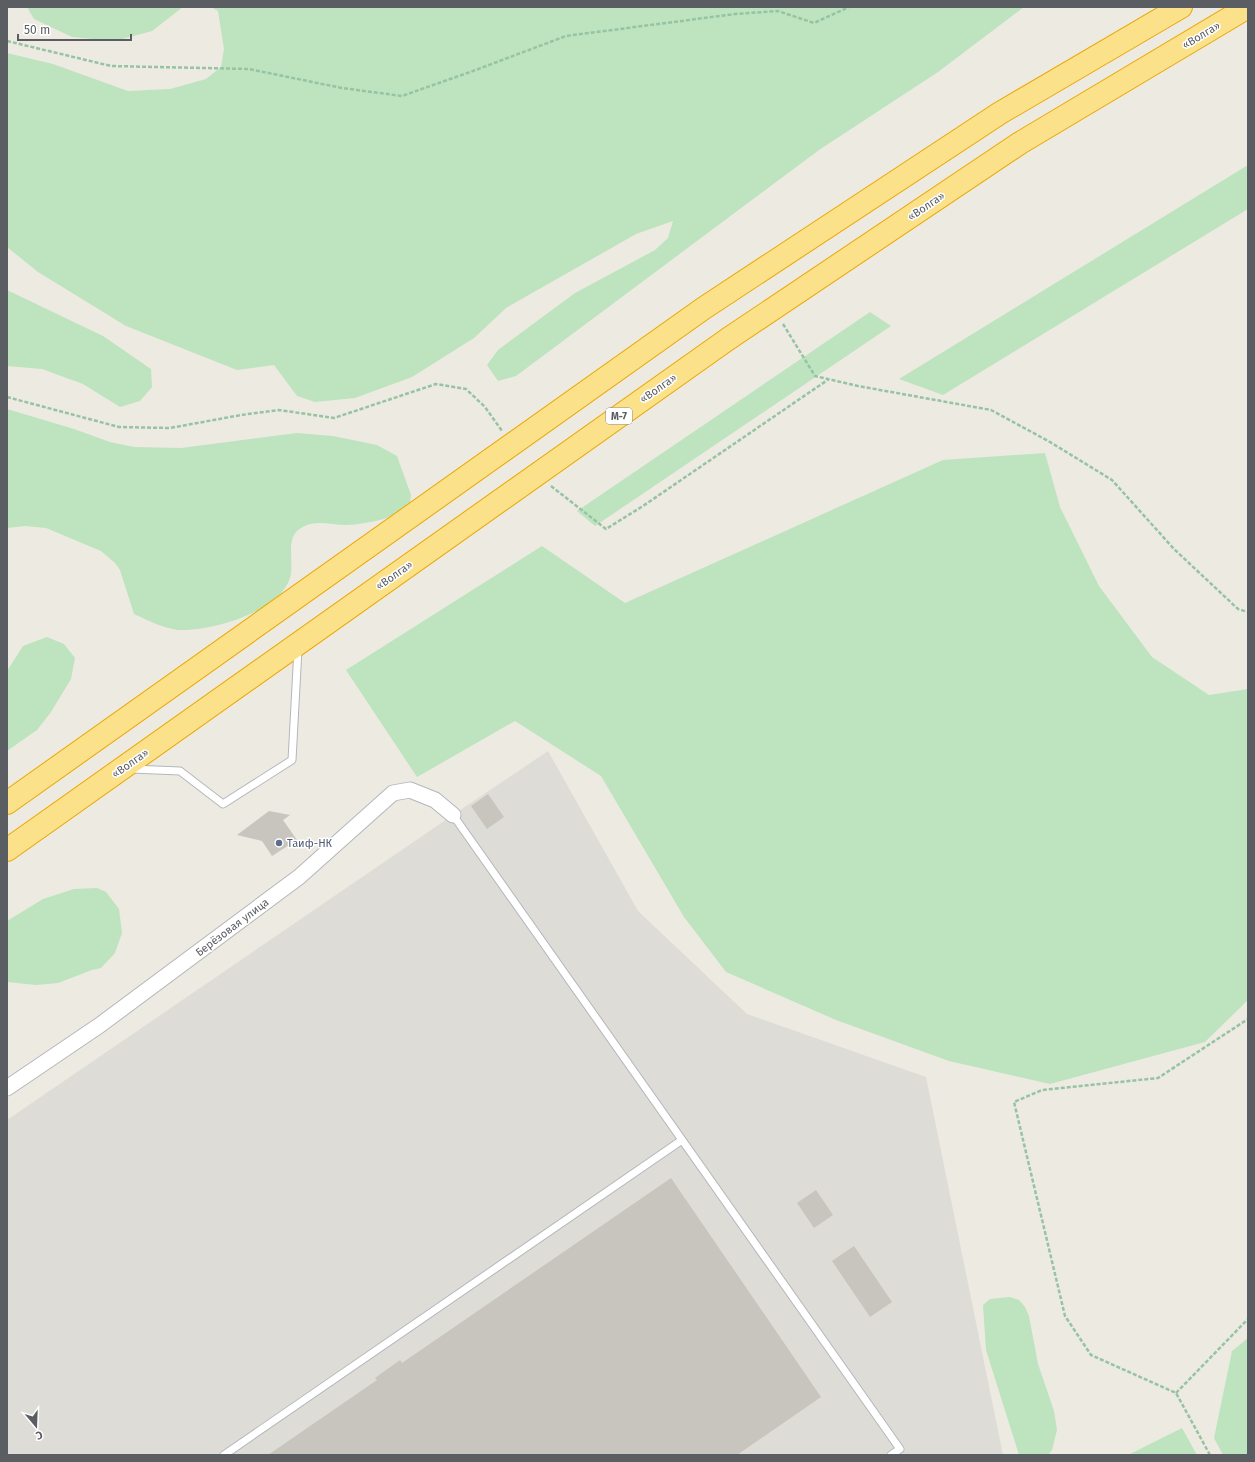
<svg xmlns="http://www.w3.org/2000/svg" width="1255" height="1462" font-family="'Fira Sans',sans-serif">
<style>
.industrial{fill:#dedcd6}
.green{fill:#bde4be}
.building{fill:#c8c4be}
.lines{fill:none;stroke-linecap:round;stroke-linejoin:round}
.lane-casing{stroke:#b4b7bc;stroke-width:9}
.street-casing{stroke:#b4b7bc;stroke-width:17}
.highway-casing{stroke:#eba703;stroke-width:24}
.path{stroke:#96c3a4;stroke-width:2.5;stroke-dasharray:4 2;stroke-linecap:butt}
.lane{stroke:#fff;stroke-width:7}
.street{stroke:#fff;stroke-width:15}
.highway{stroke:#fbe189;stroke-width:22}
.service-dot{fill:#5c6f8a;stroke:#fff;stroke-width:1.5}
.labels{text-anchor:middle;stroke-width:3;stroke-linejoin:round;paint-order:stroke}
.shield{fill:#fff;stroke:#8c8e91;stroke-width:1}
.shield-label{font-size:10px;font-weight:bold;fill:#5a5d62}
.street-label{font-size:11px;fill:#5a5d62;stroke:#fff}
.service-label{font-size:11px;fill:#4e5e75;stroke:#fff;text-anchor:start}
</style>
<rect width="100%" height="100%" fill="#edeae1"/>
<path class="industrial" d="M 548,751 L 638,911 L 747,1014 L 926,1077 L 1003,1455 L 7,1455 L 7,1120 L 453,815 Z"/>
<path class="green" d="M 27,7 L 183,7 L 152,31 L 115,41 L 72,37 L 34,19 Z
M 211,7 L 1024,7 L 938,72 L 819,150 L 516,376 L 498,381 L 487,365 L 498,350 L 575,293 L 655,250 L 668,238 L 673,221 L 636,234 L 506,308 L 474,338 L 412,377 L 355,398 L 315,402 L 297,396 L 274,365 L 237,370 L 126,326 L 38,272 L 7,247 L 7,53 L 53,64 L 128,91 L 170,89 L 206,79 L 221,67 L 224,49 L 218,11 Z
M 1248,165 L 1248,209 L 943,395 L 899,379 Z
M 7,290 L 103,336 L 151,369 L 152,387 L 140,401 L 120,407 L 83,384 L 42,369 L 7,366 Z
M 870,312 L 891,326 L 595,526 L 577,511 Z
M 7,409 L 74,429 L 110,442 L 134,447 L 181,448 L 297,433 L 333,436 L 377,445 L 397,456 L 411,495 L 410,503 C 394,517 384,520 364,523 C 358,524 352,525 346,525 C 331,525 315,519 301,528 C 284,538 295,562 290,578 C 279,612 214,630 183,630 C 169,631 147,620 134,614 L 120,570 L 115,563 L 101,551 L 46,528 L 25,526 L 7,528 Z
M 1045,453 L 1060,507 L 1099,586 L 1152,657 L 1209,695 L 1248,689 L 1248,1000 L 1205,1042 L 1050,1084 L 949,1061 L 836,1020 L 726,972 L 684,917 L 601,776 L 515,721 L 417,777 L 346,670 L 542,546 L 625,603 L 943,460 Z
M 47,637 L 64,644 L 75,658 L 71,679 L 51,712 L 37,730 L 7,751 L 7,671 L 23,646 Z
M 97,888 L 106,892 L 119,909 L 122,933 L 115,953 L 101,968 L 92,970 L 58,983 L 36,985 L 7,982 L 7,921 L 43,899 L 74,889 Z
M 1010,1297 L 1019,1300 L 1025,1307 L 1029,1316 L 1038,1364 L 1054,1411 L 1057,1430 L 1052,1450 L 1048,1455 L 1019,1455 L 986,1350 L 983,1305 L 990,1299 Z
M 1248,1338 L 1248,1455 L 1223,1455 L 1214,1438 L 1232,1351 Z
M 1182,1428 L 1197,1455 L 1128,1455 Z"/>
<path class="building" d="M 488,794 L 504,817 L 487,829 L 471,806 Z
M 269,811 L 290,815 L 283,820 L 297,840 L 272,856 L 262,841 L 237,835 Z
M 671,1178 L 821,1397 L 737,1455 L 268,1455 L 377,1380 L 375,1378 L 400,1360 L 402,1363 Z
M 816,1190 L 833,1215 L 814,1228 L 797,1203 Z
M 854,1246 L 892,1302 L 870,1317 L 832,1261 Z"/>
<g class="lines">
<defs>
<path id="lane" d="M 131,769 L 180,771 L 223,804 L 292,760 L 298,649
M 453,815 L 900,1449 L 891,1455
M 224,1455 L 682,1140"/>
<path id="street" d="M 7,1088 L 100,1025 L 299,877 L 393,793 L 410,790 L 435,800 L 453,815"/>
<path id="highway" d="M 7,803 L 704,308 L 1000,113 L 1181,7
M 7,850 L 728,339 L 1020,143 L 1248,7"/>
</defs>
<use href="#lane" class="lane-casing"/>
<use href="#street" class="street-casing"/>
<use href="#highway" class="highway-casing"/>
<path class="path" d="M 7,41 L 111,66 L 249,69 L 342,88 L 402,96 L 473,71 L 566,36 L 735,14 L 778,11 L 814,23 L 849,7
M 783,324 L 815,376 L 858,386 L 991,410 L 1050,442 L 1112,480 L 1174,549 L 1238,609 L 1248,612
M 7,397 L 119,427 L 170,428 L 241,415 L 279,410 L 334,418 L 436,384 L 466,389 L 485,407 L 502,431
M 551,486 L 606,529 L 643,506 L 829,379
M 1176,1393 L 1248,1319
M 1210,1455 L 1176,1393 L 1091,1355 L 1065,1316 L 1014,1102 L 1042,1090 L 1158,1078 L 1248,1019"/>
<use href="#lane" class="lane"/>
<use href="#street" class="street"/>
<use href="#highway" class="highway"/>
</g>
<circle class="service-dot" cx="279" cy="843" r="4"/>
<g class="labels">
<rect class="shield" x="606" y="408" width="26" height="16" rx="3"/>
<g class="shield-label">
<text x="619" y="420">М-7</text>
</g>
<g class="street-label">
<text transform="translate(1201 35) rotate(-31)" y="4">«Волга»</text>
<text transform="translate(926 206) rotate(-34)" y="4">«Волга»</text>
<text transform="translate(658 388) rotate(-35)" y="4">«Волга»</text>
<text transform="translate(394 575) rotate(-35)" y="4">«Волга»</text>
<text transform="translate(130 763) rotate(-35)" y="4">«Волга»</text>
<text transform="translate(232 927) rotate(-37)" y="4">Берёзовая улица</text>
</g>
<g class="service-label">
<text x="287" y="847">Таиф-НК</text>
</g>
</g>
<rect width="1255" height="1462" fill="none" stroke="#5a5d62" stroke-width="16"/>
<g transform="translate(36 1426) rotate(161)" stroke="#ffffff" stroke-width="3" paint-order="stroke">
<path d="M0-3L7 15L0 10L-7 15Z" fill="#5a5d62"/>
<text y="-6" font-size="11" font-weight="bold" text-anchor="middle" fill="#5a5d62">С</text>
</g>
<path d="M18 34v6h113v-6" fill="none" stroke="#5a5d62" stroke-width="2"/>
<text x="24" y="34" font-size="12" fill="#5a5d62" stroke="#ffffff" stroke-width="3" paint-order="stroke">50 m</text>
</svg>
